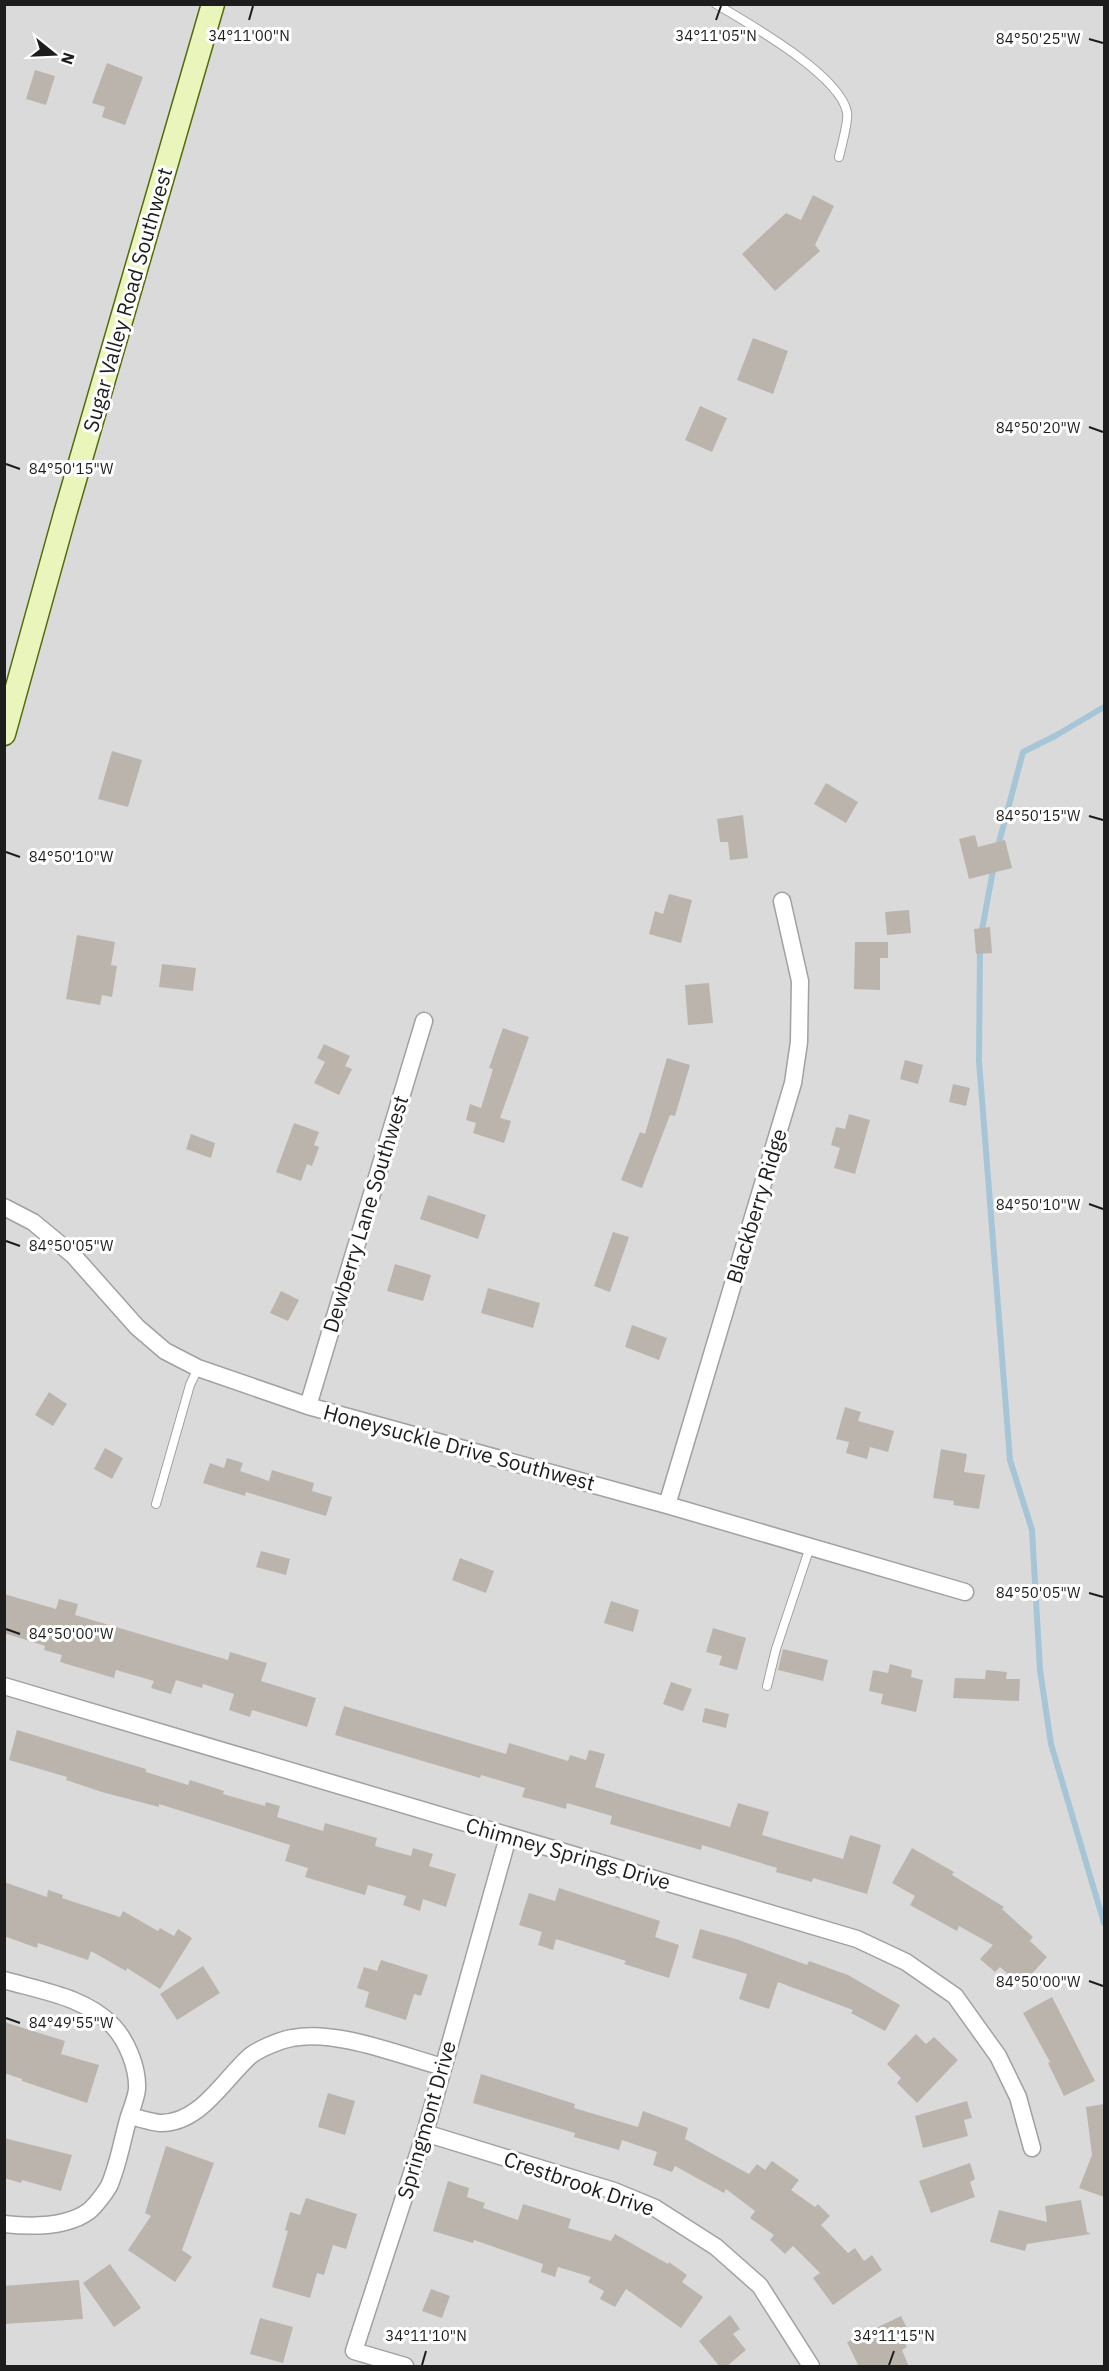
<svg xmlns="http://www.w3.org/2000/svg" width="1109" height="2371" font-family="'IBM Plex Sans',sans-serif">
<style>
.residential{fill:#dbdada}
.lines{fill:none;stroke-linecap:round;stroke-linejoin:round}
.stream{stroke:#a6c6d8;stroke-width:6}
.building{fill:#bab4ad}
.lane-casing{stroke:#a1a1a1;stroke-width:10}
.street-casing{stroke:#a1a1a1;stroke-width:19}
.secondary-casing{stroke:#546b0c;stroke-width:25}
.lane{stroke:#fff;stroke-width:8}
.street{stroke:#fff;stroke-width:16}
.secondary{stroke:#e9f5ba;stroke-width:22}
.ticks{fill:none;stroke:#1d1d1d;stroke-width:2}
.labels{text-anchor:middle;stroke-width:6;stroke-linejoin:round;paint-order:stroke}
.street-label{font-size:21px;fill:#1d1d1d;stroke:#fff}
.ticks-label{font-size:15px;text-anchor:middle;fill:#1d1d1d;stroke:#fff;stroke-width:6;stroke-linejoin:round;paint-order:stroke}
</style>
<rect width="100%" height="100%" fill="#edebe3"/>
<path class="residential" d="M 5,5 L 1104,5 L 1104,2366 L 5,2366 Z"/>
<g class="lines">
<path class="stream" d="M 997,850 L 1023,752 L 1055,736 L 1104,707
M 981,935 L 994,865
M 980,948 L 979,1061 L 1010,1460 L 1032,1530 L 1040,1670 L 1051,1744 L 1104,1923"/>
</g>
<path class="building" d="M 107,63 L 143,77 L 125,125 L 102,117 L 105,107 L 92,103 Z
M 35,70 L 55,76 L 46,105 L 26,99 Z
M 813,195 L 834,206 L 815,245 L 820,251 L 775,291 L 742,254 L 786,213 L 801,220 Z
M 753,338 L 788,351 L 773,394 L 737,380 Z
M 700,406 L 727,418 L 712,452 L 685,440 Z
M 112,751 L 142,760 L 128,807 L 98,799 Z
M 826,783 L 858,802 L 846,823 L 814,804 Z
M 743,815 L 748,858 L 730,860 L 728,842 L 720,842 L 717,819 Z
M 975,835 L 978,847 L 1005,840 L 1012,868 L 969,879 L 959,839 Z
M 669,894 L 692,900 L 681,943 L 649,934 L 655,911 L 663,914 Z
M 909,910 L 911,933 L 887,935 L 885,912 Z
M 990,927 L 992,953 L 976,954 L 974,929 Z
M 77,935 L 115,942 L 111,965 L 117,966 L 112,997 L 102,995 L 100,1005 L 66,999 Z
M 855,942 L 888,942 L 888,958 L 880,958 L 880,990 L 854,989 Z
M 162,964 L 196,968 L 193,991 L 159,987 Z
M 709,983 L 713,1023 L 688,1025 L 685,985 Z
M 503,1028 L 529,1037 L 500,1118 L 511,1121 L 504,1143 L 473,1133 L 476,1123 L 466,1120 L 470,1104 L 481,1108 L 493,1069 L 489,1068 Z
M 324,1044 L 350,1056 L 345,1066 L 352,1069 L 339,1095 L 314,1083 L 325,1062 L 317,1058 Z
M 667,1058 L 690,1065 L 675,1116 L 670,1115 L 642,1188 L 621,1180 L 640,1132 L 645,1134 Z
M 905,1060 L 923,1065 L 918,1084 L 900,1079 Z
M 953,1084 L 970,1088 L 966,1106 L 949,1102 Z
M 849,1114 L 870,1120 L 855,1174 L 834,1168 L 840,1148 L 831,1145 L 836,1127 L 845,1129 Z
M 294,1123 L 319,1132 L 314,1145 L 319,1147 L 312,1166 L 307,1164 L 301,1181 L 276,1172 Z
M 191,1134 L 215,1143 L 211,1158 L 186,1149 Z
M 428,1195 L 486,1215 L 478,1239 L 420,1219 Z
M 613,1232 L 629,1237 L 610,1292 L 594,1286 Z
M 395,1264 L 431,1275 L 423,1301 L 387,1291 Z
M 488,1288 L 540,1303 L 533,1328 L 481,1313 Z
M 281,1291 L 299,1300 L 288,1321 L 270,1313 Z
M 632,1325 L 667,1338 L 659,1360 L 625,1347 Z
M 49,1392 L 67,1404 L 53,1426 L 35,1415 Z
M 845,1407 L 861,1412 L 858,1421 L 894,1431 L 888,1452 L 870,1447 L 867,1459 L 846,1453 L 849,1442 L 836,1439 Z
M 105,1448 L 123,1458 L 112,1479 L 94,1469 Z
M 941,1449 L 967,1454 L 964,1472 L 985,1475 L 979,1509 L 953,1505 L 954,1501 L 933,1498 Z
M 227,1458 L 243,1463 L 240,1471 L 269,1481 L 272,1470 L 314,1483 L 312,1491 L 332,1497 L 326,1516 L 246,1492 L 245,1496 L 203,1483 L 210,1463 L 224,1468 Z
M 261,1551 L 290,1559 L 286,1575 L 256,1567 Z
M 460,1558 L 494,1571 L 486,1593 L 452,1580 Z
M 4,1594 L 56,1609 L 59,1599 L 78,1604 L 75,1615 L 228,1660 L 230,1652 L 267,1663 L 261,1681 L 316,1698 L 307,1727 L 252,1710 L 250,1717 L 229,1710 L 234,1694 L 203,1684 L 202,1688 L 176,1680 L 171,1694 L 151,1688 L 154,1681 L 116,1670 L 114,1678 L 60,1662 L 62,1655 L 44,1650 L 45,1646 L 4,1633 Z
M 611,1601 L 639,1610 L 633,1632 L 604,1623 Z
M 713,1628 L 746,1638 L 737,1670 L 719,1665 L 722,1656 L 706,1652 Z
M 783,1649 L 828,1660 L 823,1681 L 778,1670 Z
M 890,1664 L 912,1670 L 911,1677 L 923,1680 L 916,1712 L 881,1704 L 883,1694 L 869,1691 L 873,1670 L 888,1673 Z
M 986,1670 L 1007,1672 L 1006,1679 L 1020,1679 L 1019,1701 L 953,1698 L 955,1678 L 985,1679 Z
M 671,1682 L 692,1689 L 683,1711 L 663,1704 Z
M 344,1706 L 506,1754 L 509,1743 L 568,1761 L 570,1755 L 586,1760 L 589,1750 L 605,1754 L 595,1787 L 730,1827 L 738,1803 L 769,1812 L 762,1835 L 843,1859 L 850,1835 L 881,1845 L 867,1894 L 813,1878 L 812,1882 L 776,1872 L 777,1868 L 702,1845 L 701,1850 L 610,1824 L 612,1816 L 567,1803 L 566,1809 L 542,1802 L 522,1797 L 525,1788 L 481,1775 L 480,1778 L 335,1735 Z
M 705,1708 L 729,1714 L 726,1728 L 702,1722 Z
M 17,1730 L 146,1769 L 146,1772 L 188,1785 L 190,1780 L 224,1791 L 223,1794 L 265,1806 L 266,1802 L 280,1806 L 277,1817 L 323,1831 L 325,1823 L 377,1838 L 375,1846 L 411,1856 L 413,1848 L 433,1854 L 429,1866 L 456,1874 L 446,1907 L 423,1899 L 420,1911 L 403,1905 L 406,1896 L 368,1885 L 365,1895 L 305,1877 L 308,1868 L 285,1861 L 290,1845 L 159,1804 L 159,1807 L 102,1792 L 66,1780 L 67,1777 L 9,1760 Z
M 912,1848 L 954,1872 L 952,1875 L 1004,1907 L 1002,1909 L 1033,1937 L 1030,1941 L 1047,1957 L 1021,1986 L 1000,1967 L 995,1972 L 980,1959 L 993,1945 L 959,1926 L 957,1931 L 910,1905 L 915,1896 L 892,1883 Z
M 4,1882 L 47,1897 L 48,1890 L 63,1895 L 62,1898 L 120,1917 L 123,1911 L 158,1931 L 160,1928 L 174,1936 L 178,1929 L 192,1938 L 160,1989 L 127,1968 L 126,1971 L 91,1951 L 88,1960 L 38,1943 L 37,1948 L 4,1936 Z
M 559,1888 L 660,1921 L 655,1937 L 679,1945 L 669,1978 L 624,1964 L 626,1961 L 556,1939 L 553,1950 L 538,1945 L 542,1932 L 519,1925 L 529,1893 L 555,1901 Z
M 700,1929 L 736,1939 L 807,1965 L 809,1961 L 848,1975 L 900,2005 L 885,2031 L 851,2013 L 853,2010 L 778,1982 L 769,2009 L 739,1999 L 747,1974 L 692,1958 Z
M 381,1960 L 428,1975 L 421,1996 L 414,1994 L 406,2020 L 365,2007 L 369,1992 L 357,1988 L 364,1967 L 377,1971 Z
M 203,1966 L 220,1993 L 177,2020 L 160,1994 Z
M 1052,1997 L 1095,2081 L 1064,2096 L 1048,2063 L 1050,2062 L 1023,2013 Z
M 4,2022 L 65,2041 L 61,2054 L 99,2065 L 87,2103 L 22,2081 L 22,2079 L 4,2073 Z
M 916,2034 L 926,2044 L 934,2037 L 958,2060 L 917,2103 L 897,2083 L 901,2078 L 887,2064 Z
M 481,2074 L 575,2104 L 574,2108 L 638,2127 L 643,2111 L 688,2128 L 685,2139 L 749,2174 L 757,2164 L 765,2170 L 772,2161 L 799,2180 L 791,2190 L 815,2207 L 818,2204 L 830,2216 L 821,2225 L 848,2253 L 855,2248 L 864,2261 L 872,2255 L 882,2270 L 833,2305 L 813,2278 L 820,2273 L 793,2246 L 785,2254 L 770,2240 L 774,2235 L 750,2218 L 755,2211 L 726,2189 L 724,2193 L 675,2166 L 672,2172 L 653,2165 L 657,2152 L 622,2140 L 619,2150 L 574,2137 L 575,2133 L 473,2103 Z
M 328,2093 L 355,2101 L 345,2135 L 318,2127 Z
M 967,2101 L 972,2118 L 964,2120 L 968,2136 L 923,2148 L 915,2116 Z
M 1104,2104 L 1104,2197 L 1079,2188 L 1092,2155 L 1086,2107 Z
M 4,2138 L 72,2155 L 61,2191 L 22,2180 L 21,2183 L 4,2178 Z
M 166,2146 L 214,2163 L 182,2250 L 192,2257 L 175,2282 L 128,2250 L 151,2216 L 145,2213 Z
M 970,2163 L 975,2179 L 970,2182 L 975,2197 L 931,2213 L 919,2181 Z
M 448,2181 L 469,2188 L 467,2197 L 485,2203 L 483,2208 L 518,2220 L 523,2204 L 571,2219 L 568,2228 L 611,2241 L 615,2234 L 668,2264 L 669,2262 L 687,2275 L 682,2282 L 703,2297 L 681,2328 L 626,2289 L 615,2307 L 600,2299 L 604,2291 L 588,2282 L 591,2277 L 558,2267 L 555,2277 L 541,2272 L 543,2264 L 474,2240 L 473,2243 L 433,2231 Z
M 306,2198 L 357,2214 L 346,2249 L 333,2245 L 324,2275 L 317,2273 L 310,2298 L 272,2287 L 288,2231 L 285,2230 L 290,2212 L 300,2215 Z
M 1081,2200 L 1087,2232 L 1091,2234 L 1027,2244 L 1025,2251 L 990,2242 L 999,2210 L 1047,2222 L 1045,2206 Z
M 110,2264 L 141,2308 L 114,2327 L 83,2283 Z
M 79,2280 L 83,2319 L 4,2324 L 4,2286 Z
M 431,2289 L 450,2296 L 442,2318 L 422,2311 Z
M 730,2315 L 740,2329 L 733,2334 L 746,2350 L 726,2367 L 720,2367 L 699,2341 Z
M 901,2316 L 908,2330 L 900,2334 L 907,2347 L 902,2350 L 909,2367 L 859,2367 L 847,2342 Z
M 260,2318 L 293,2327 L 283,2363 L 250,2354 Z"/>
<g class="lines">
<defs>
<path id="lane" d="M 716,4 C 749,24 839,74 847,112 C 849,121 841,147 839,157
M 156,1504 L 190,1385 L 198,1368
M 767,1686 L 776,1649 L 810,1547"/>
<path id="street" d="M 4,1207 L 33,1222 L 73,1255 L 137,1327 L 165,1351 L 198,1368 L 308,1406 L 667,1505 L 965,1592
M 308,1406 L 424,1021
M 667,1505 L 793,1083 L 799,1042 L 800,981 L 782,901
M 4,1686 L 857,1939 L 906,1962 L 955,1996 L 998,2056 L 1018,2097 L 1032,2148
M 4,1980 C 42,1991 85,1997 113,2026 C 127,2041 138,2068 137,2089 C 136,2099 131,2110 128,2120 C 122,2141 118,2166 109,2186 C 105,2193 95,2206 89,2211 C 66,2228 31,2227 4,2224
M 129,2116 C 139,2118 150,2122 160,2123 C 200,2124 224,2079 250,2056 C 259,2049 280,2040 292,2038 C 336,2029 399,2055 443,2067
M 425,2133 L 614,2191 L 655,2208 L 716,2247 L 760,2286 L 811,2366
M 405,2366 L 354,2351 L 425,2133 L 508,1837"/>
<path id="secondary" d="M 4,734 L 65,514 L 213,4"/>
</defs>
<use href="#lane" class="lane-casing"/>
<use href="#street" class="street-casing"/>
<use href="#secondary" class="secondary-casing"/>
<use href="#lane" class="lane"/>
<use href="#street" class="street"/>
<use href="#secondary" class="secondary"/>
</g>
<path class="ticks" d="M 249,20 L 253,6M 716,20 L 721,6M 1089,39 L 1103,43M 1089,427 L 1103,432M 6,464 L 20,469M 1089,816 L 1103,820M 6,852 L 20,857M 1089,1204 L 1103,1209M 6,1241 L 20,1246M 1089,1593 L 1103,1597M 6,1629 L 20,1634M 1089,1981 L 1103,1986M 6,2018 L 20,2023M 422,2365 L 426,2351M 889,2365 L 894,2351"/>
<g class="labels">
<g class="street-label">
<text transform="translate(128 300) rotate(-74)" y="7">Sugar Valley Road Southwest</text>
<text transform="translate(757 1206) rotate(-73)" y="7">Blackberry Ridge</text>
<text transform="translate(366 1214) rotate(-73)" y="7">Dewberry Lane Southwest</text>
<text transform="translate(459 1448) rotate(15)" y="7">Honeysuckle Drive Southwest</text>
<text transform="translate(568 1854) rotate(16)" y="7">Chimney Springs Drive</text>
<text transform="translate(427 2120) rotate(-74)" y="7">Springmont Drive</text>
<text transform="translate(579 2184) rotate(19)" y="7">Crestbrook Drive</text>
</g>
</g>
<g class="ticks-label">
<text x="249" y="41">34°11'00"N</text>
<text x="716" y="41">34°11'05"N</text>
<text x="1038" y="44">84°50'25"W</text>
<text x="1038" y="433">84°50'20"W</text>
<text x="71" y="474">84°50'15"W</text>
<text x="1038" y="821">84°50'15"W</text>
<text x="71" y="862">84°50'10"W</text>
<text x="1038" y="1210">84°50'10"W</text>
<text x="71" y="1251">84°50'05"W</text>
<text x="1038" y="1598">84°50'05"W</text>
<text x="71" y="1639">84°50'00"W</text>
<text x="1038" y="1987">84°50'00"W</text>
<text x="71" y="2028">84°49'55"W</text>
<text x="426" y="2341">34°11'10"N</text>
<text x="894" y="2341">34°11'15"N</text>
</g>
<rect width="1109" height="2371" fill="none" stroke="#1d1d1d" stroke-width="12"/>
<g transform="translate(54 54) rotate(108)" stroke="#ffffff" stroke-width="4.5" paint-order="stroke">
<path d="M0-4.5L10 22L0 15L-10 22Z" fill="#1d1d1d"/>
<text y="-9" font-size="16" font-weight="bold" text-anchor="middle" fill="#1d1d1d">N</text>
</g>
</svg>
